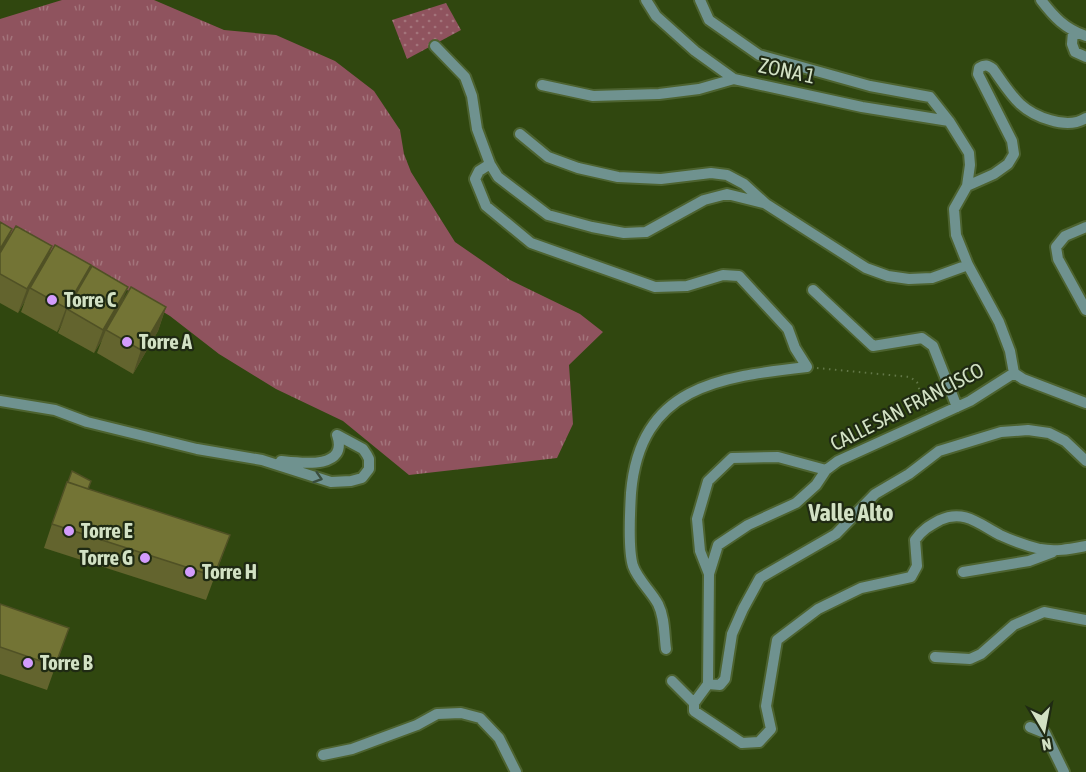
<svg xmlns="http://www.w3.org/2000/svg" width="1086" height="772" font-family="'Asap Condensed',sans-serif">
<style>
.grass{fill:url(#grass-tufts)}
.park{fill:url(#park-dots)}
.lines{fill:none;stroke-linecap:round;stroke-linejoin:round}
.minor-casing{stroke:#4d6330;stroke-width:14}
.path{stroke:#627747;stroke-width:2;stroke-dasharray:1.5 4.5;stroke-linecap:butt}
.minor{stroke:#6f928f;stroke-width:10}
.wall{fill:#63642e}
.shaded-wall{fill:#505125}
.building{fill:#737435;stroke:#505125;stroke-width:1.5}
.oneway{stroke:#3b4e3e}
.poi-dot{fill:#d39cfd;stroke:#1f2a13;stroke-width:2}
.labels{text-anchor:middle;stroke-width:4.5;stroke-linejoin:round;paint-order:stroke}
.street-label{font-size:21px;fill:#d2e1c4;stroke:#1f2a13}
.poi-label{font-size:21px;font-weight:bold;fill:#d2e1c4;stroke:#1f2a13;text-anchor:start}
.quarter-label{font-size:24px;font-weight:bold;fill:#d2e1c4;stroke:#1f2a13}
</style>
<defs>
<pattern id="grass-tufts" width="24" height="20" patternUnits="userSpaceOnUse" patternTransform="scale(1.5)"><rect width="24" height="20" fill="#8f535e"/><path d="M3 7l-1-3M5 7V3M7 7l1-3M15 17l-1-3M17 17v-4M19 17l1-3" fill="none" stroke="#a3747b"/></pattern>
<pattern id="park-dots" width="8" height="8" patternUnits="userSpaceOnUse" patternTransform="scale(1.5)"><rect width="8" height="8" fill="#8f535e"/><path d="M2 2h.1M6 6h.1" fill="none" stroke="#a3747b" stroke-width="1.8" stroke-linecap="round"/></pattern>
</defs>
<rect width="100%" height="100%" fill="#30470f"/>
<path class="grass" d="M 62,0 L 154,0 L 224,30 L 276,35 L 335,61 L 374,91 L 400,130 L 404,154 L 411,172 L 455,242 L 510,280 L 580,314 L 603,332 L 569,365 L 573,424 L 557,458 L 409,475 L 343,421 L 276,389 L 219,354 L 170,316 L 99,273 L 0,232 L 0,19 Z"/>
<path class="park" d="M 446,3 L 461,30 L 407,59 L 392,20 Z"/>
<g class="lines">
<defs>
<path id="minor" d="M 646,0 L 656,16 L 695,51 L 734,79 L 862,107 L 949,121
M 700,0 L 709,20 L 759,55 L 870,86 L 930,97 L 949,121 L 969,153 L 970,165 L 967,186 L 954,209 L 956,235 L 968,265 L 999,322 L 1010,351 L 1014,373 L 1023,379 L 1086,403
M 1041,0 C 1054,17 1065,29 1086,36
M 1073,32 L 1072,44 L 1075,52 L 1086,57
M 435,46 L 465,77 L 472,96 L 477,129 L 490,164 L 498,177 L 548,215 L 592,227 L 624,233 L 646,232 L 704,200 L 727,194 L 763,203
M 542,85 L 593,96 L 659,94 L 699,89 L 734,79
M 520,134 L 548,157 L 578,168 L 618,177 L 661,179 L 711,173 L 727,175 L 744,184 L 766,204 L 866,268 L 888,276 L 909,279 L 932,278 L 968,265
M 490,164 L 479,171 L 475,179 L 486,206 L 531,243 L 655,287 L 687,286 L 723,275 L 739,276 L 788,329 L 795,348 L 807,367 C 719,377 640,386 631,493 C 630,510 628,550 633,566 C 638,580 651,591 658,604 C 665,618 664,635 666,649
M 967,186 L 994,174 L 1008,164 L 1014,154 L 1012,141 L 978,74 L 979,68 C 985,64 988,65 993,69 C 1011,94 1019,111 1050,120 C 1063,124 1075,125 1086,118
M 1086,227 L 1065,236 L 1056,247 L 1058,259 L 1086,310
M 813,290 L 873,346 L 922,338 L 933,346 L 957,407
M 0,401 L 55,410 L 87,422 L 197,449 L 262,460 L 331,482 L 351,481 L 362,478 L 369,469 L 369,459 L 367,455 L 363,449 L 337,435
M 281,461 C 300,463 349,470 337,435
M 963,572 L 1029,561 L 1053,552
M 709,574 L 700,551 L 697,519 L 708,481 L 732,458 L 778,457 L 826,470
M 935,657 L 970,659 L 981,654 L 1014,625 L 1044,612 L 1086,620
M 672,681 L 694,703
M 708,684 L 720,685 L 725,679 L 732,634 L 743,609 L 760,578 L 836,534 L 875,494 L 909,474 L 939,451 L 1001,432 L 1028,430 L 1049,433 L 1065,441 L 1086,461
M 694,703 L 694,711 L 742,743 L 759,742 L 771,729 L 766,706 L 777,640 L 818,609 L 861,588 L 911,577 L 917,566 L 915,540 C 922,530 929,526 940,520 C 964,509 979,524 1000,535 C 1011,540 1027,546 1040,549 C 1056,552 1070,549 1086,546
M 694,703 L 708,684 L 709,574 L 718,545 L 748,525 L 796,503 L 816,485 L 826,470 L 838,461 L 970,401 L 1014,373
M 1030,727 L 1045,733 L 1064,772
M 323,755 L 352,749 L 417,725 L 437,714 L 461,713 L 480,718 L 499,738 L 516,772"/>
</defs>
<use href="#minor" class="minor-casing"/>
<path class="path" d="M 817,368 L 910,377 L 917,382 L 926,411"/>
<use href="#minor" class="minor"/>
</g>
<path class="wall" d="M 0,222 L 12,229 L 8,240 L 52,246 L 48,257 L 91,265 L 88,273 L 123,300 L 166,307 L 158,331 L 133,374 L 97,353 L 102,340 L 94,353 L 58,333 L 62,324 L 57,332 L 21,312 L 25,301 L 18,313 L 0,303 Z
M 88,489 L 230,535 L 206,600 L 44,548 L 58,506 Z
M 0,604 L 69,628 L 47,690 L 0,674 Z"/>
<path class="shaded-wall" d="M 12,229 L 3,252 L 0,258 L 0,249 Z
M 52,246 L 43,270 L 30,288 L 25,301 L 18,313 L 27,289 Z
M 91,265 L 82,289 L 67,309 L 62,324 L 57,332 L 66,308 Z
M 128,287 L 119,310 L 106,330 L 102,340 L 94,353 L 103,330 Z
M 166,307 L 158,331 L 133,374 L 141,350 Z"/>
<path class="building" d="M 0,222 L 12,229 L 0,249 Z
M 16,226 L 52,246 L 27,289 L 0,274 L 0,253 Z
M 55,245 L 91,265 L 66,308 L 30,288 Z
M 92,266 L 128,287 L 103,330 L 67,309 Z
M 131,287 L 166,307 L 141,350 L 106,330 Z
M 72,471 L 91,481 L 88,489 L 68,482 Z
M 67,482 L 230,535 L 214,576 L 52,524 Z
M 0,604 L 69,628 L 55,666 L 0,647 Z"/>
<defs><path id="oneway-chevron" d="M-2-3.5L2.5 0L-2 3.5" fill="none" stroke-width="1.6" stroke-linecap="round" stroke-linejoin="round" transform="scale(1.5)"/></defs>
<use class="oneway" href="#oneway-chevron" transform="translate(318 478) rotate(17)"/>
<g class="poi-dot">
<circle cx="52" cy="300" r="6"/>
<circle cx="127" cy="342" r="6"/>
<circle cx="69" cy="531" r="6"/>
<circle cx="145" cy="558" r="6"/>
<circle cx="190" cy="572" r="6"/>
<circle cx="28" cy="663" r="6"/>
</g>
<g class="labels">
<g class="street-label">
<text transform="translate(787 71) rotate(12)" y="7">ZONA 1</text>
<text transform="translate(907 407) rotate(-27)" y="7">CALLE SAN FRANCISCO</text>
</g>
<g class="poi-label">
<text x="64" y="307">Torre C</text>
<text x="139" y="349">Torre A</text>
<text x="81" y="538">Torre E</text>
<text x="133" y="565" text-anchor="end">Torre G</text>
<text x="202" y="579">Torre H</text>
<text x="40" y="670">Torre B</text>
</g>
<g class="quarter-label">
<text x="851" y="521">Valle Alto</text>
</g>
</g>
<g transform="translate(1044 730) rotate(170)" stroke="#1f2a13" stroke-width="4.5" paint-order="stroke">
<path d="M0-4.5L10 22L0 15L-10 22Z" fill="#d2e1c4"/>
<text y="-9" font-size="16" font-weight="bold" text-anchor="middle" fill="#d2e1c4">N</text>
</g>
</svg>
